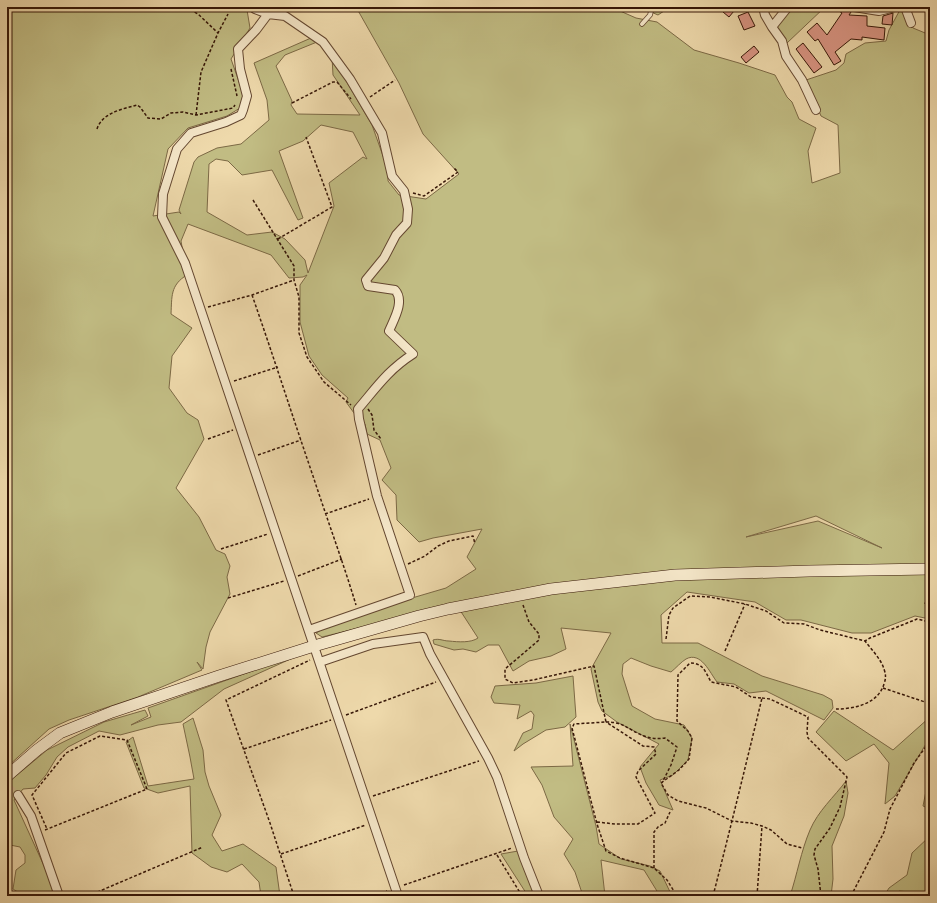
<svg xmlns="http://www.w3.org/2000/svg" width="937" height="903" font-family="'Libre Caslon Text',serif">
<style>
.green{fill:#c1bc83;stroke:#7c6945;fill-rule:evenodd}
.building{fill:#db9685;stroke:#361607}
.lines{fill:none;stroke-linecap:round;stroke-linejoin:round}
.street-tunnel{stroke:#c9b28a;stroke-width:8;stroke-dasharray:8 4;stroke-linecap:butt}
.lane-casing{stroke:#644730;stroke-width:5.5}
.street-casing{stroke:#644730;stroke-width:10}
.secondary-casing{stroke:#361607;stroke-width:12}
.path{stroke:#361607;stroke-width:1.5;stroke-dasharray:3 2;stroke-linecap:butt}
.lane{stroke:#f4e6c8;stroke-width:4}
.street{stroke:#f4e6c8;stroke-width:8}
.secondary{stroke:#f4e6c8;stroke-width:11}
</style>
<rect width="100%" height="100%" fill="#eed9ab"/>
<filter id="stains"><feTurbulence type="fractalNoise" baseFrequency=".005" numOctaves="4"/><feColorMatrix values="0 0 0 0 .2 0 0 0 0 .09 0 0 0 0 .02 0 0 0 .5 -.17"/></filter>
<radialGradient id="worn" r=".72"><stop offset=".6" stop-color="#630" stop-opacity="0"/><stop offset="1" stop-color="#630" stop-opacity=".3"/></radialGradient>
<path class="green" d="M 7,7 L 244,7 L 247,10 L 250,28 L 231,59 L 244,96 L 240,108 L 227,116 L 188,128 L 168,149 L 153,216 L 179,212 L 181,214 L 179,210 L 194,162 L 198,157 L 217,148 L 241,144 L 269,120 L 267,100 L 254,63 L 311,38 L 317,42 L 285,55 L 276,66 L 292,101 L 291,105 L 297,114 L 360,115 L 333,75 L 332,57 L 372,125 L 388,170 L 388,181 L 399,195 L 426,199 L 459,174 L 423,134 L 399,83 L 356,7 L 611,7 L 636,18 L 657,22 L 694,50 L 739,63 L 775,75 L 787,97 L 792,102 L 799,119 L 816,128 L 808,151 L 812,183 L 840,173 L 838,125 L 821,116 L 806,80 L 836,70 L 844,63 L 846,54 L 865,43 L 886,41 L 889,30 L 901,8 L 913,28 L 930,35 L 930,603 L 924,603 L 930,608 L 930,619 L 915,616 L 871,633 L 852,633 L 801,620 L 786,620 L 755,602 L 687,592 L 661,615 L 662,643 L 698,643 L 762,676 L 823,695 L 832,700 L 833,708 L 824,720 L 766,691 L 749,693 L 734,684 L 717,682 C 710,673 701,651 686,659 C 681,662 676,668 671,672 L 651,666 L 631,658 L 623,664 L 622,674 L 632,706 L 655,719 L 684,725 L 692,738 L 688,760 L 673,775 L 660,780 L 673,810 L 659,805 L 646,783 L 640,767 L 659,744 L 617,722 L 602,711 L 598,702 L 591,669 L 611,633 L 561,628 L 566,649 L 551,656 L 529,661 L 513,671 L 499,645 L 488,645 L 476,652 L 463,649 L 454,650 L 434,644 L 433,640 C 439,638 443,641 449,641 C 458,642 471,643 478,638 L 456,604 L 322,637 L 316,633 L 332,624 L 412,598 L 446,588 L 476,569 L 467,557 L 482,529 L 433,538 L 419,542 L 397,520 L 396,495 L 382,480 L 391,468 L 380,440 L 367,434 L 365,424 L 362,424 L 346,402 L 348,398 L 322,375 L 309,356 L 300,322 L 300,285 L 307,275 L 303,277 L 289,278 L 271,255 L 188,224 L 181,241 L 187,275 C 170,285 172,297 171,314 L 192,328 L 172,356 L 169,388 L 187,413 L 198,420 L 204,439 L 176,488 L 199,517 L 216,550 L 225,554 L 230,566 L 227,577 L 230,594 L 210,632 L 206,647 L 203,669 L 197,662 L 202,670 L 138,697 L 69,720 L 49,729 L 7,767 ZM 321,125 L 353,132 L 367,159 L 363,157 L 329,183 L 334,206 L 308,273 L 305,260 L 285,239 L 272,232 L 247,235 L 207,212 L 209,164 L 216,159 L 228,161 L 242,175 L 272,170 L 298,220 L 303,218 L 279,151 L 303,141 ZM 816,516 L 882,548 L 818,521 L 746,537 Z
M 642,7 L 670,7 L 658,15 L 642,8 Z
M 793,7 L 825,7 L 787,43 L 773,25 Z
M 306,652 L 224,689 L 181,722 L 158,725 L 120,735 L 99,731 L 68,747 L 57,757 L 46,775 L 35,788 L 23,789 L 14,800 L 50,879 L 56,896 L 24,896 L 13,889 L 16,870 L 25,863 L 25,855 L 20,847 L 10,845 L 7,836 L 7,785 L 10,781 L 47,750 L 104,722 L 145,710 L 148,716 L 131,725 L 151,717 L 148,708 Z
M 573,676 L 576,717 L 565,727 L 546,730 L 523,744 L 514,751 L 523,733 L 532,729 L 534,715 L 531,711 L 517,719 L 520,705 L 494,703 L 491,697 L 495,686 L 536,683 Z
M 834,711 L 893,750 L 930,717 L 930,737 L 895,796 L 885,804 L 889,763 L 874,744 L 846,761 L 816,732 Z
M 193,718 L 203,750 L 205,772 L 209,786 L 221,815 L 212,835 L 222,851 L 243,844 L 276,867 L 280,896 L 261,896 L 259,882 L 242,864 L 227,872 L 211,867 L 192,853 L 190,786 L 158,793 L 144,788 L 126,742 L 133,737 L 148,786 L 194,779 L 190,757 L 183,724 Z
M 570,724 L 596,826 L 599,844 L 621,859 L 650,866 L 660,871 L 672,896 L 660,896 L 644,870 L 601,860 L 605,896 L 583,896 L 575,872 L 564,854 L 573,839 L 554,817 L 542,785 L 531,767 L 573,766 Z
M 930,778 L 930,809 L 923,806 L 928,781 Z
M 846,781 L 848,793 L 844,816 L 832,846 L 833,879 L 831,896 L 790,896 C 797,875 801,851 810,830 C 818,811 834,797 846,781 Z
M 930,836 L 930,891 L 929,894 L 899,891 L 897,896 L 884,896 L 889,888 L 907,875 L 912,853 Z
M 518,851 L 534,894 L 535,896 L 528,896 L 501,854 Z"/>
<path class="building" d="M 728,7 L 734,11 L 729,17 L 723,12 Z
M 833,7 L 846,7 L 851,12 L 849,15 L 867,16 L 867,26 L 885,28 L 884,40 L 862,37 L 862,40 L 851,39 L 835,52 L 841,61 L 834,65 L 818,39 L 815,41 L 807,32 L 817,23 L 827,35 L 842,13 Z
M 748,12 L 755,26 L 744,30 L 738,16 Z
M 893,13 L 892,25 L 882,24 L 883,16 Z
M 803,43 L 822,67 L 814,73 L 796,49 Z
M 754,46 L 759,52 L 746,63 L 741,57 Z"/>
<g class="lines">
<path class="street-tunnel" d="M 7,787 L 18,795"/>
<defs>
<path id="lane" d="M 642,24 L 650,15 L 652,7"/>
<path id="street" d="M 252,7 L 255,9 L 268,14 L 285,16 L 323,42 L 350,79 L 382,133 L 392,176 L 404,191 L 408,209 L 407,223 L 396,235 L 384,258 L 366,280 L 368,286 L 395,290 C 405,301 394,319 389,331 L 413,354 C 388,370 376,388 358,409 L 359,419 L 377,496 L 410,595 L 309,630
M 763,7 L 765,15 L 772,27
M 788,7 L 772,27 L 782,41 L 786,56 L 802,80 L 816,110
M 854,7 L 879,11 L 895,7
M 905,7 L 911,23
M 268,14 L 256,30 L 238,49 L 240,69 L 247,96 L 243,110 L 241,115 L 226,122 L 191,133 L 177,149 L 163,194 L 162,217 L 185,263 L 398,896
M 320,662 L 373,644 L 423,637 L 430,654 L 488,758 L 497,777 L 524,858 L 539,896
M 18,795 L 31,816 L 59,896"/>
<path id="secondary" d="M 7,776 L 37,750 L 60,733 L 112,712 L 219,676 L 314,646 L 419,616 L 448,609 L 551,589 L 675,575 L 809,571 L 930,569"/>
</defs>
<use href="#lane" class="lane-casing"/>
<use href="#street" class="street-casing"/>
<use href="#secondary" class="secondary-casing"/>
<path class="path" d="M 186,7 L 198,14 L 218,33
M 231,69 L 237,96
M 370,97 L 395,80
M 292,103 L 333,82 L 337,82 L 351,99
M 196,115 L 201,72 L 218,33 L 228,14
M 97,129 C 102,113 122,109 137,105 L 140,107 L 148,118 L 161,119 L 171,113 L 183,112 L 196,115 L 233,108 L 235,105
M 413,193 L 424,196 L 458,172 L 454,168
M 253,200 L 294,266 L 294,280 L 299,297 L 299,333 L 307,357 L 324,382 L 344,399 L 351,405
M 278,239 L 332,207 L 306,137
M 252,295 C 273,355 292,415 313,476 C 327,519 343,562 356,605
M 208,307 L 252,295 L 294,280
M 234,381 L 278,367
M 368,409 L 372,415 L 374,430 L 381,439
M 208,439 L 233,430
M 258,455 L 301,440
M 325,514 L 369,499
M 221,549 L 268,534
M 408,564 L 425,556 L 438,546 L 449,541 L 473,536 L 475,544
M 298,576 L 342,559
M 228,598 L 284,581
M 523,605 L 529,622 L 539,634 L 539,640 L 505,669 L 505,679 L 513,683 L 533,680 L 594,666 L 606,722 L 574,724 L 572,728 L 597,824 L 606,851 L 620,858 L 654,868 L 667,880 L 677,896
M 666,639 L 669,615 L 673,608 L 690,596 L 710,597 L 745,604 L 766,611 L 784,623 L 804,624 L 820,630 L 865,641 L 870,638 L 917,619 L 930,622
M 725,651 L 745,604
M 883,688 L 925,702
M 762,698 L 770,699 L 808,717 L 807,732 L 808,738 L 847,777 L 840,807 L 830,828 L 815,849 L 814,855 L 818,869 L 821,896
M 836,709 C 854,709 878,704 884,684 C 886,678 886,675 884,669 C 881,659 871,649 865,641
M 346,715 L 436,682
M 606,722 C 625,722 628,730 644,736 C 651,739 658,739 665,738 L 677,747 L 671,765 L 662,783
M 244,749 L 331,720
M 373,796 L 479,761
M 597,822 L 615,824 L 638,824 L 655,813 L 636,777 L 638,771 L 656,754 L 654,747 L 643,746 L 606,722
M 45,830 L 147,789 L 127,740 L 100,736 L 66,753 L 32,795 L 47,829
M 7,840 L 8,840
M 281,854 L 366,825
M 497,855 L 522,896
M 654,868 L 654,832 L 658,827 L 665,823 L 670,812
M 404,885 L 512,848
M 88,896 L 203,847
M 294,896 L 270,823 L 226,700 L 310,660
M 372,896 L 387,891
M 713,896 C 730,830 746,764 762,698 L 751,697 L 736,687 L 711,682 C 705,671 703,663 690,663 L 678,675 L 677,721 L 688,731 L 692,738 L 689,759 L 679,770 L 661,783 L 668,795 L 678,801 L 706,808 L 732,821 L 751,823 L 762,826 L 771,830 L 787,844 L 802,848
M 757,896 L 762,826
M 851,896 L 884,832 L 890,809 L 914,763 L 930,741"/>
<use href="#lane" class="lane"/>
<use href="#street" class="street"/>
<use href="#secondary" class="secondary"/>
</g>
<rect width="937" height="903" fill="none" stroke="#eed9ab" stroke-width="24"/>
<rect x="8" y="8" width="921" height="887" fill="none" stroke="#361607" stroke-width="2"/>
<rect x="12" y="12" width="913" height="879" fill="none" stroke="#361607"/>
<rect width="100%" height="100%" filter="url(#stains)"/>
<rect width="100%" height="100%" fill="url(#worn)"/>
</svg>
